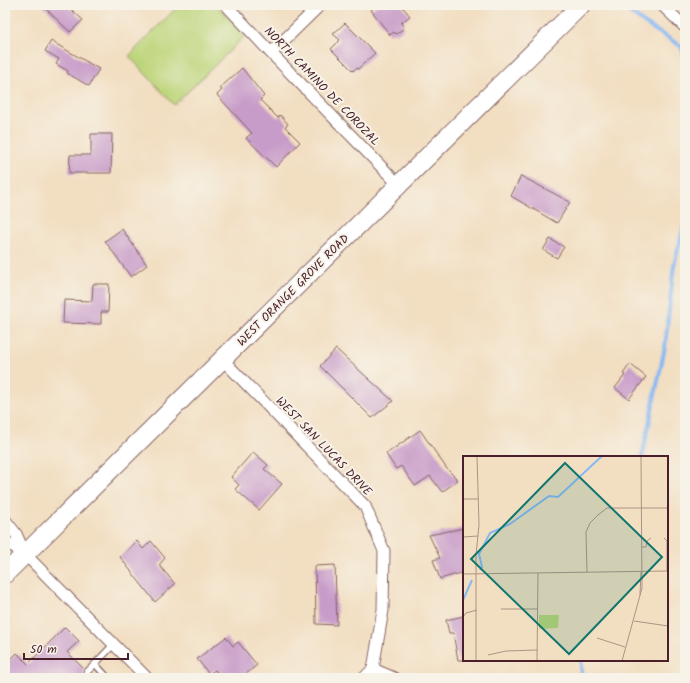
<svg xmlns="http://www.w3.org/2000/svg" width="690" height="683" font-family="Kalam,sans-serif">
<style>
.green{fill:#bdd57a;stroke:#847a52}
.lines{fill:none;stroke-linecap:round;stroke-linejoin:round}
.stream{stroke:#86b8f3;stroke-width:4}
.building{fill:#c89cc9}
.service-casing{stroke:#856260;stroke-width:8}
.minor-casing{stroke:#856260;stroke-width:13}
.primary-casing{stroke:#856260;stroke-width:20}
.service{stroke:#fff;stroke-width:5.5}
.minor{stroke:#fff;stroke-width:11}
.primary{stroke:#fff;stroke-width:18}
.labels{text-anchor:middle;stroke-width:4;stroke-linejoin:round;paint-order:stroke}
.street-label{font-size:12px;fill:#4a1f2b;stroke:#f7f3e8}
.inset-river{fill:none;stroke:#86b8f3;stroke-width:2}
.inset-road{fill:none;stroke:#af9285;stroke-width:1}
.view{fill:#0f766e;fill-opacity:0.15;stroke:#0f766e;stroke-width:2}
.inset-edge{fill:none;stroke:#4a1f2b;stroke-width:2}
</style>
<rect width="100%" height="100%" fill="#f7f3e8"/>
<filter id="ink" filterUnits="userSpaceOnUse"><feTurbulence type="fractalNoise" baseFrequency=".025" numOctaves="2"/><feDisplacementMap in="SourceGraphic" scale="8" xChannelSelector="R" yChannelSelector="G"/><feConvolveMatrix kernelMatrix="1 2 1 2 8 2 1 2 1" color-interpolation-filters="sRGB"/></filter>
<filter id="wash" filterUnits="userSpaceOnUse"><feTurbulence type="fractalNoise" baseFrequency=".012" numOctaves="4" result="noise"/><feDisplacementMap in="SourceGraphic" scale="16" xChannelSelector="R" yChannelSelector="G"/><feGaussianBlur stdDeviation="0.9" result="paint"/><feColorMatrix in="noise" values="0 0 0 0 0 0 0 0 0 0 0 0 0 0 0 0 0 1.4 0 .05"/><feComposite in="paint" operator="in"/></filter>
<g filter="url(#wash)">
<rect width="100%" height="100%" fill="#f2dec1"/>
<path class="green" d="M 179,5 L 217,5 L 245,36 L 174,105 L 129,56 Z"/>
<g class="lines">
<path class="stream" d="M 624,5 L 624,8 L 644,23 L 681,46 L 685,59
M 642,457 L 665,347 L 674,265 L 685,222
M 581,678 L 581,660"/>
</g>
<g id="blocks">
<path class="building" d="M 42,5 L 66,5 L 83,20 L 70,32 Z
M 377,5 L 401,5 L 410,16 L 401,23 L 404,28 L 396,34 L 394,32 L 390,35 L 371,10 Z
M 345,23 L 375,53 L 358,69 L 356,68 L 353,71 L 331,49 L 340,40 L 333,34 Z
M 51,41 L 99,69 L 89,86 L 67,73 L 68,71 L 56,64 L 59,59 L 45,51 Z
M 242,68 L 264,96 L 260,100 L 278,118 L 280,115 L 288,124 L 285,127 L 300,142 L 276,167 L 246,138 L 252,133 L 217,95 L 222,90 L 220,88 Z
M 91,134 L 112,134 L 111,173 L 69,173 L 70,155 L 91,155 Z
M 521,176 L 570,202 L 557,223 L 511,196 Z
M 122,229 L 147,265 L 131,277 L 105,241 Z
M 550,239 L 564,247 L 557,258 L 543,250 Z
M 93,284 L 109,284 L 108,312 L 101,312 L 101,324 L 63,323 L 64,300 L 92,301 Z
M 336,349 L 393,401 L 372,418 L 320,366 Z
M 630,364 L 646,377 L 629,399 L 615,388 L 625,375 L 623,374 Z
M 420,430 L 447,469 L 458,480 L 442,492 L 430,476 L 415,486 L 401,466 L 396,469 L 386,454 Z
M 253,452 L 268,465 L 264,469 L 282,484 L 259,510 L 235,489 L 239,485 L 231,477 Z
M 464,528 L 464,572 L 440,579 L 433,560 L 440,558 L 429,535 Z
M 137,541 L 143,549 L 151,541 L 165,558 L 159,565 L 175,584 L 155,602 L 120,557 Z
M 335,565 L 337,625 L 316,624 L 315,566 Z
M 464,616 L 464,660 L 458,660 L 453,633 L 449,633 L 446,620 Z
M 65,627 L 79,641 L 67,652 L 84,669 L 84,675 L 86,676 L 90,675 L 92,678 L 5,678 L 5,665 L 17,653 L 28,664 Z
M 226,637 L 233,646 L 238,642 L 257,665 L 241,678 L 221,678 L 215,670 L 209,674 L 197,659 Z"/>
</g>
</g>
<g filter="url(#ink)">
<use href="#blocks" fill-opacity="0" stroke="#856260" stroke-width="1"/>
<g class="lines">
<defs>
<path id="service" d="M 87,672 L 95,664
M 108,678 L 95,664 L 114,644"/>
<path id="minor" d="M 226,5 L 271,53 L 399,185
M 662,5 L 685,27
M 271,53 L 320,5
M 223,360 L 365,506 L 384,551 L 383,610 L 373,669 L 364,678
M 5,520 L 16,534 L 25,554
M 5,541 L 25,554 L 147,678
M 373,669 L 394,678"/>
<path id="primary" d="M 5,574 L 581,5"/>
</defs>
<use href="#service" class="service-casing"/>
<use href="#minor" class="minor-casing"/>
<use href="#primary" class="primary-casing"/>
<use href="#service" class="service"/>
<use href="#minor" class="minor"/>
<use href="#primary" class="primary"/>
</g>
</g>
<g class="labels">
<g class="street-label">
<text transform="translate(322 86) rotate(46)" y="4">NORTH CAMINO DE COROZAL</text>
<text transform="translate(293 290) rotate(-45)" y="4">WEST ORANGE GROVE ROAD</text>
<text transform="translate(324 446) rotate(46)" y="4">WEST SAN LUCAS DRIVE</text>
</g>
</g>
<g transform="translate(463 456)">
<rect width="205" height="205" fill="#f2dec1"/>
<path d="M 76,159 L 96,159 L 95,172 L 76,173 Z" fill="#bdd57a"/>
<path class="inset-river" d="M 17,114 L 19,111 L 16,98 L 27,77 L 47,68 L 86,40 L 95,41 L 139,0M 0,144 L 9,124"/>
<path class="inset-road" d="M 0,43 L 16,43M 0,81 L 15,80M 201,82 L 204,85 L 204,115M 178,91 L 183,91 L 184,85 L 188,82M 124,116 L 123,76 L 127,67 L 135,59 L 144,52 L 205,52M 0,118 L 205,115M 177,139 L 178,116M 38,153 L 75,153M 0,161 L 3,157 L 14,154M 171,165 L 205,170M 134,182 L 162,191M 25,199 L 43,195 L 74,194M 13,205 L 13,99 L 16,69 L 14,0M 74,205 L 75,117M 159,205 L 179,132 L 178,0"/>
<path class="view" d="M 102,7 L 199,101 L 106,198 L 8,103 Z"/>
<rect width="205" height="205" class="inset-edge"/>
</g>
<rect width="690" height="683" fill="none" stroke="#f7f3e8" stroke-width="20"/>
<path d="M24 653v6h104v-6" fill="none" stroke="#4a1f2b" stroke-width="2"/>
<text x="30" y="653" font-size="12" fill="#4a1f2b" stroke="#f7f3e8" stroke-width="3" paint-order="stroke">50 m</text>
</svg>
